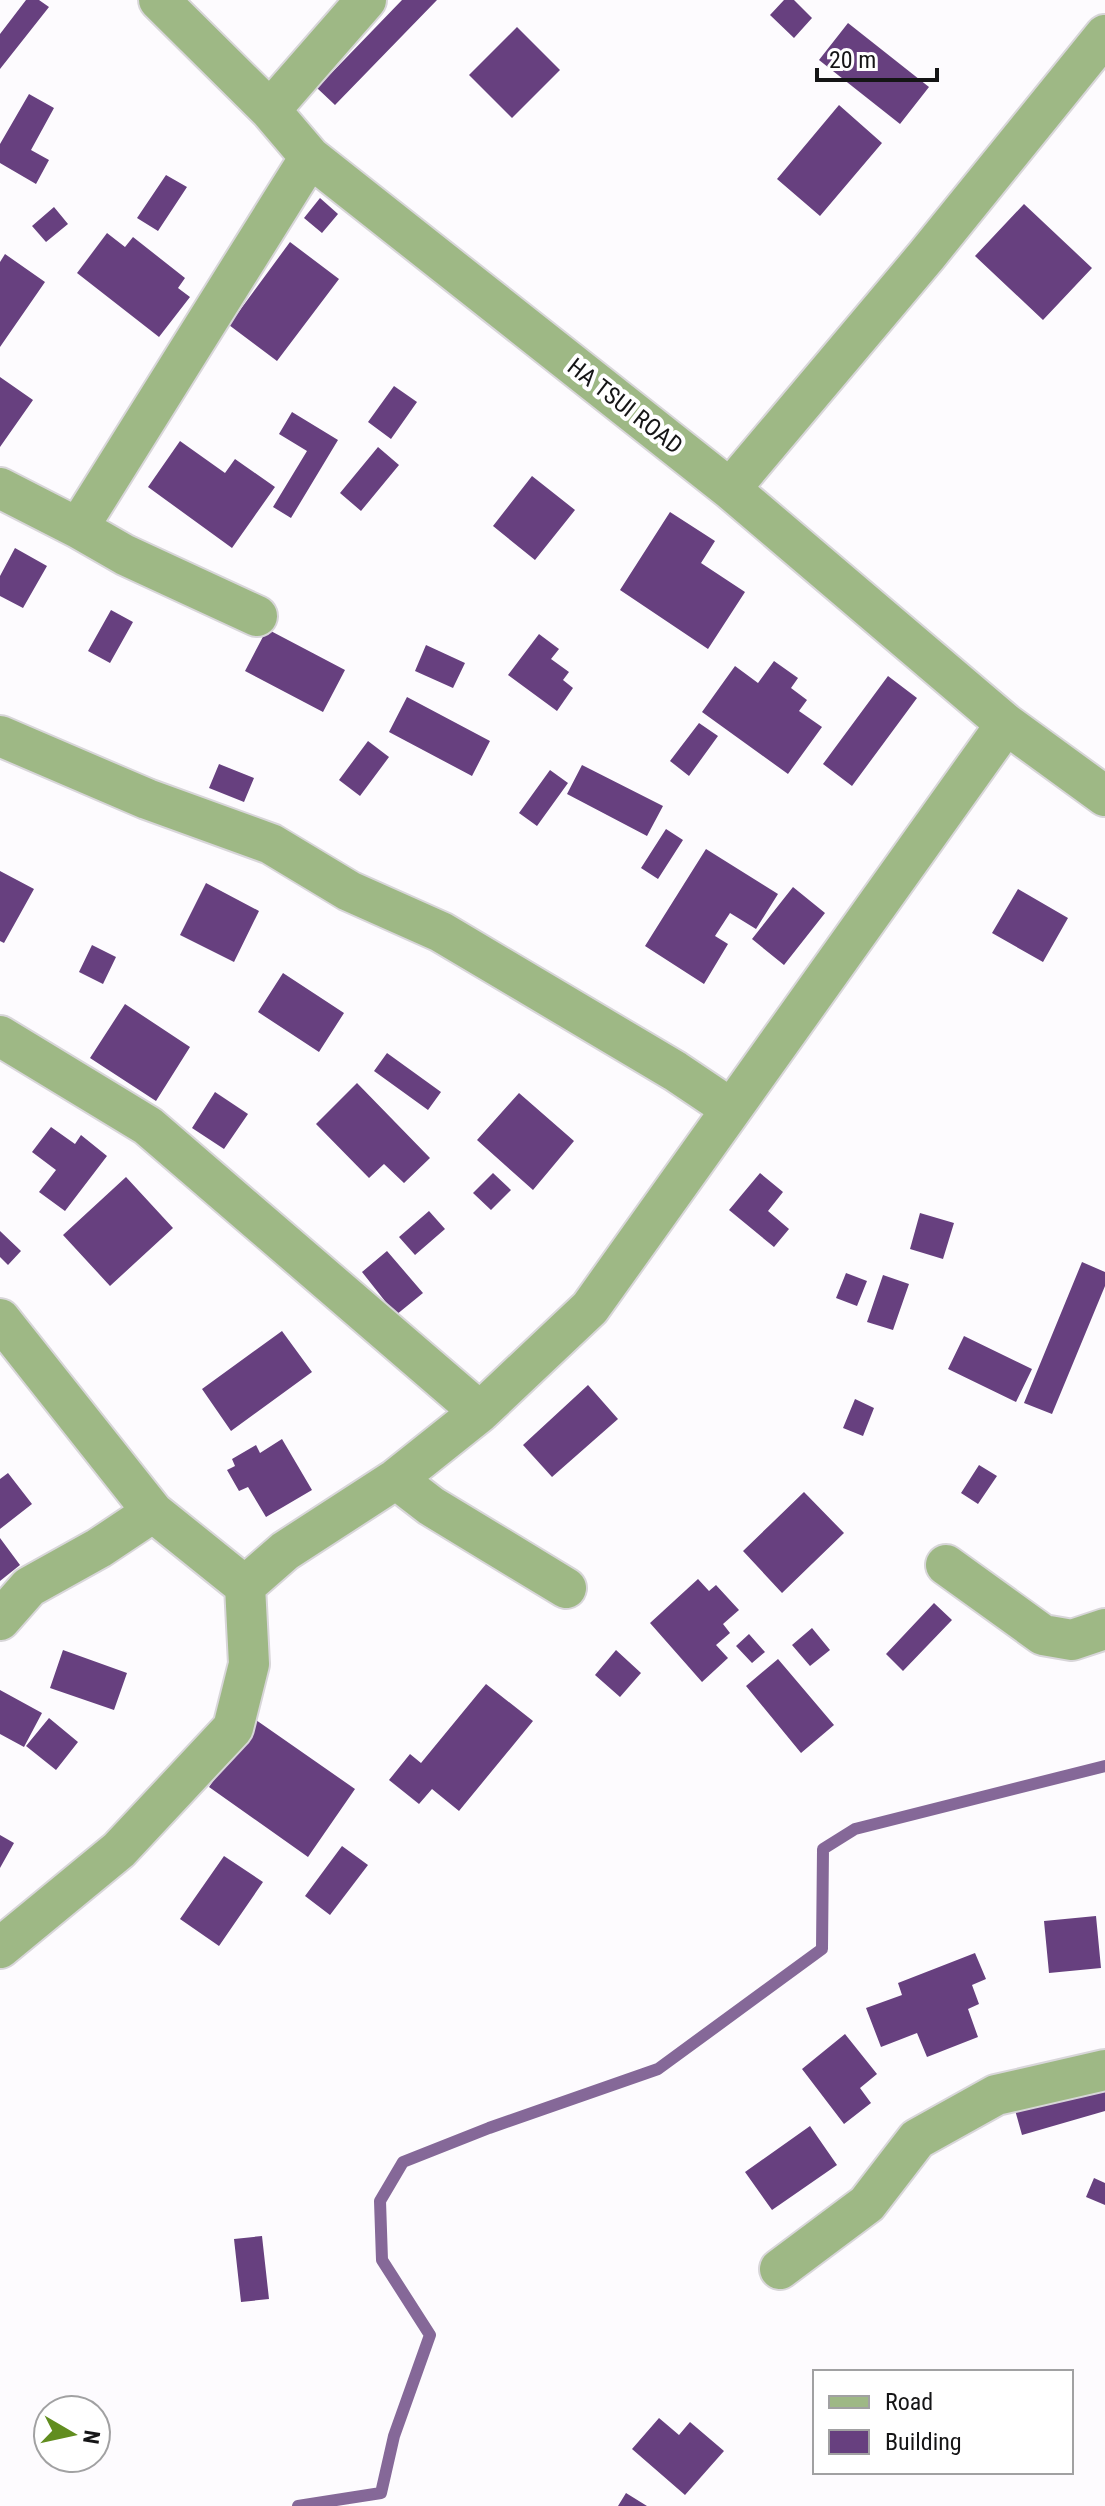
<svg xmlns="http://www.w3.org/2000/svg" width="1105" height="2506" font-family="'Roboto Condensed',sans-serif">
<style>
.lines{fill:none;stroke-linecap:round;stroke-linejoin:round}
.stream{stroke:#856898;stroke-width:12}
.building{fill:#67407f}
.minor-casing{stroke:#d8d6d9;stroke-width:44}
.minor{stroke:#9eb885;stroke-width:40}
.labels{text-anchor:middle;stroke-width:8;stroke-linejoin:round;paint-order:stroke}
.street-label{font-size:24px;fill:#151516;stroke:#fff}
</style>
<rect width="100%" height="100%" fill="#fdfbfe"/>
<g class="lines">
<path class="stream" d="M 298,2506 L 381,2493 L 394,2436 L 430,2335 L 382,2260 L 380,2201 L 403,2162 L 489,2128 L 658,2069 L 822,1949 L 823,1849 L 855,1829 L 1105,1766"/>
</g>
<path class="building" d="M 26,0 L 39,0 L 49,7 L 0,69 L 0,34 Z
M 402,0 L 437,0 L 335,105 L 317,88 Z
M 784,0 L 794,0 L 812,18 L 794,38 L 770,15 Z
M 848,23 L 929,87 L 900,124 L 819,60 Z
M 517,27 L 560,70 L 512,118 L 469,75 Z
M 29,94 L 54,108 L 31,150 L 49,160 L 36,184 L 0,163 L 0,144 Z
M 839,105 L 882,143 L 820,216 L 777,179 Z
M 166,175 L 187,187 L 158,231 L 137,218 Z
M 320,198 L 338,214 L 322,233 L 304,218 Z
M 1024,204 L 1092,268 L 1043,320 L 975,256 Z
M 54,207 L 68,224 L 46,242 L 32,226 Z
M 107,233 L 125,247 L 133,237 L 185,278 L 178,288 L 190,297 L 159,337 L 77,273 Z
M 290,242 L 339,279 L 277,361 L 229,325 Z
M 5,254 L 45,282 L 0,347 L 0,262 Z
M 0,377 L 33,400 L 0,447 Z
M 394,386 L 417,402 L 391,439 L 368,422 Z
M 292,412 L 338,440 L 291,518 L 273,507 L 307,451 L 279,434 Z
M 180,441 L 225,473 L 235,459 L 275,487 L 232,548 L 148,487 Z
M 378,447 L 399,465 L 361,511 L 340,493 Z
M 532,476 L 575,510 L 535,560 L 493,526 Z
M 670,512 L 715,541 L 701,563 L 745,592 L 708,649 L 620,590 Z
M 15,548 L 47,566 L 23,608 L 0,596 L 0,576 Z
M 111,610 L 133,622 L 110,663 L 88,651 Z
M 267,629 L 345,670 L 323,712 L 245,671 Z
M 539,634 L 559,649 L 551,659 L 569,672 L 563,680 L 573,688 L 557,711 L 508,675 Z
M 426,645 L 465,663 L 453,688 L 415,671 Z
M 774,661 L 798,678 L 791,688 L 807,700 L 799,711 L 822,727 L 788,774 L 702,712 L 735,666 L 758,683 Z
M 888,676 L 917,698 L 852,786 L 823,764 Z
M 407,697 L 490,741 L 472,776 L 389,732 Z
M 699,723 L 718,736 L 689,776 L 670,761 Z
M 368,741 L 389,757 L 360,796 L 339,780 Z
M 219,764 L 254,778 L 244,802 L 209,788 Z
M 582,765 L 663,806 L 647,836 L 567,794 Z
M 550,770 L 568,783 L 537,826 L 519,813 Z
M 666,829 L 683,840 L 658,879 L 641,868 Z
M 706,849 L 778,894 L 756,929 L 730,913 L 715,936 L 728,944 L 704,984 L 645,946 Z
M 0,871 L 34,889 L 4,943 L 0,941 Z
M 206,883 L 259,911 L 234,962 L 180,935 Z
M 793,887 L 825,913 L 784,965 L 752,939 Z
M 1018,889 L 1068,918 L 1043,962 L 992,933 Z
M 92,945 L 116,957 L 103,984 L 79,972 Z
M 283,973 L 344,1013 L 319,1052 L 258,1012 Z
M 125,1004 L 190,1047 L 156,1101 L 90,1058 Z
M 387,1053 L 441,1092 L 428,1110 L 374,1071 Z
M 357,1083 L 430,1158 L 404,1183 L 384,1164 L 369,1178 L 316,1124 Z
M 215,1092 L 248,1114 L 224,1149 L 192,1128 Z
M 519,1093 L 574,1141 L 533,1190 L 477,1140 Z
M 51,1127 L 75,1144 L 81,1135 L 107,1156 L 65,1211 L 39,1192 L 56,1170 L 32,1152 Z
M 493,1173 L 511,1190 L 491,1210 L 473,1193 Z
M 760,1173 L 783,1192 L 768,1211 L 789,1229 L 774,1247 L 729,1210 Z
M 126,1177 L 173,1228 L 110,1286 L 63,1235 Z
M 429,1211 L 445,1229 L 415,1255 L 399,1237 Z
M 920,1213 L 954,1223 L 943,1259 L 910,1249 Z
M 0,1231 L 21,1251 L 8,1265 L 0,1257 Z
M 387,1251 L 423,1293 L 396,1315 L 362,1272 Z
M 1082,1262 L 1105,1272 L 1105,1286 L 1052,1414 L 1024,1403 Z
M 846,1273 L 867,1281 L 857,1306 L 836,1298 Z
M 883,1275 L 909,1284 L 893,1330 L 867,1322 Z
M 282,1331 L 312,1372 L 231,1431 L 202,1389 Z
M 964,1336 L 1032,1369 L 1016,1402 L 948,1369 Z
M 588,1385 L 618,1419 L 552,1477 L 523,1445 Z
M 855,1399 L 874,1408 L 863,1436 L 843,1428 Z
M 282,1439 L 312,1490 L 266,1517 L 248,1487 L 239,1491 L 227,1470 L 235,1466 L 232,1459 L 256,1445 L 260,1453 Z
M 979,1465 L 997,1476 L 978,1504 L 961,1493 Z
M 8,1473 L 32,1504 L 0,1529 L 0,1479 Z
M 804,1492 L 844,1533 L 782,1593 L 743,1551 Z
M 0,1538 L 20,1565 L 0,1581 Z
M 698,1579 L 709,1591 L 716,1585 L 739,1610 L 723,1624 L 730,1633 L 716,1645 L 728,1658 L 702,1682 L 650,1623 Z
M 934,1603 L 952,1620 L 903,1671 L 886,1654 Z
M 812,1628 L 830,1650 L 810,1666 L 792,1645 Z
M 749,1634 L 765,1652 L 752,1663 L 736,1646 Z
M 63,1650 L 127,1673 L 114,1710 L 50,1688 Z
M 616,1650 L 641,1673 L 620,1697 L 595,1675 Z
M 778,1659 L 834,1725 L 801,1753 L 746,1686 Z
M 486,1684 L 533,1721 L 459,1811 L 432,1789 L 419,1804 L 389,1780 L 410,1754 L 421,1763 Z
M 0,1690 L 42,1713 L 24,1747 L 0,1734 Z
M 49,1718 L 78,1742 L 56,1770 L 26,1746 Z
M 256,1720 L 355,1789 L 308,1857 L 209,1787 Z
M 0,1835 L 14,1843 L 0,1868 Z
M 342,1846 L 368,1865 L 330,1915 L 305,1896 Z
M 224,1856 L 263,1882 L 219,1946 L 180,1919 Z
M 1096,1916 L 1101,1968 L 1049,1973 L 1044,1921 Z
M 975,1953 L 986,1979 L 972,1985 L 979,2004 L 968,2009 L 978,2037 L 927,2057 L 917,2033 L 881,2047 L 866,2008 L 902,1995 L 898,1983 Z
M 845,2034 L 877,2074 L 860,2088 L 871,2103 L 844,2124 L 802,2069 Z
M 1105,2084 L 1105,2111 L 1022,2135 L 1015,2110 Z
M 810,2126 L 837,2165 L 772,2210 L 745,2172 Z
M 1094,2178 L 1105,2183 L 1105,2205 L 1086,2197 Z
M 262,2236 L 269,2299 L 241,2302 L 234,2239 Z
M 659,2418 L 679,2435 L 690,2422 L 724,2451 L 685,2495 L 632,2449 Z
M 626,2493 L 647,2506 L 618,2506 Z"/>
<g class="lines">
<defs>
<path id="minor" d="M 159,0 L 270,110 L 310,157 L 730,489 L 1006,724 L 1105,796
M 270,110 L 366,0
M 0,488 L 78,528 L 310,157
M 730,489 L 927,255 L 1105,35
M 78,528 L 125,555 L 257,616
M 0,736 L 147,799 L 271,844 L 349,891 L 441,932 L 675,1071 L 730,1108
M 0,1036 L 148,1126 L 480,1412
M 0,1319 L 153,1512 L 245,1586
M 396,1479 L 431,1506 L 566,1588
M 946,1565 L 1043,1635 L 1072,1640 L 1105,1629
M 0,1620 L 29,1587 L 99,1548 L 153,1512
M 0,1948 L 119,1850 L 233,1728 L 249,1664 L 245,1586 L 285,1551 L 396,1479 L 480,1412 L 590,1308 L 1006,724
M 780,2269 L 867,2204 L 917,2139 L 996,2095 L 1105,2070"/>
</defs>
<use href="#minor" class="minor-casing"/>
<use href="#minor" class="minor"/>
</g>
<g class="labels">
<g class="street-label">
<text transform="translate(625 406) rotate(38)" y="8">HA TSUI ROAD</text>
</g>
</g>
<rect x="813" y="2370" width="260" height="104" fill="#ffffff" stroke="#a1a1a2" stroke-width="2"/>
<rect x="829" y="2396" width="40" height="12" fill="#9eb885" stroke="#a1a1a2" stroke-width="2"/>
<text x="885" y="2410" font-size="24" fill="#151516">Road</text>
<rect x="829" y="2430" width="40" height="24" fill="#67407f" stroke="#a1a1a2" stroke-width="2"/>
<text x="885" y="2450" font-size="24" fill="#151516">Building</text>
<g transform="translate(72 2434) rotate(99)"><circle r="38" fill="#ffffff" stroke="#a1a1a2" stroke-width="2"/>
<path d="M0-6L14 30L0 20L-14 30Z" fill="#618d1f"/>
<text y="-12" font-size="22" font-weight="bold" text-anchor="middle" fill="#151516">N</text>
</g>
<path d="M817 68v12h120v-12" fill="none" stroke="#151516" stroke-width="4"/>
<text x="829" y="68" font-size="24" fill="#151516" stroke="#ffffff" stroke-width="6" paint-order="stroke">20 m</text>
</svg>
